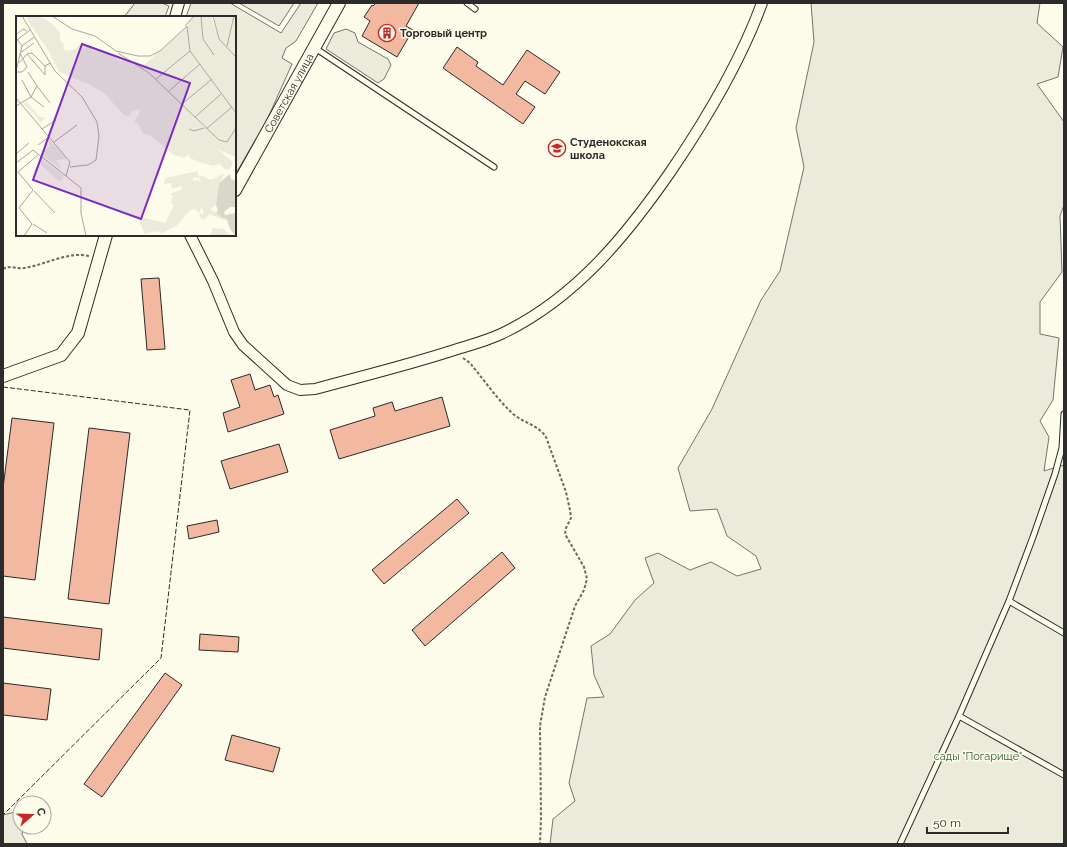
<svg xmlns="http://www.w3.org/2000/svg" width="1067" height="847" font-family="Raleway,sans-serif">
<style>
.green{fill:#ecebdb;stroke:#74746e}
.parking{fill:#eceadb;stroke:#74746e}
.building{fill:#f2b8a0;stroke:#2b2b2b}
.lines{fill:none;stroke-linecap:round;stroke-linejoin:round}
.service-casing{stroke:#2b2b2b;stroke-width:7}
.minor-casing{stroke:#2b2b2b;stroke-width:12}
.tertiary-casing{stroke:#2b2b2b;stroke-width:14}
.path{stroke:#6a6964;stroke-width:2;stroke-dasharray:3 2;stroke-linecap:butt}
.service{stroke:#fdfbea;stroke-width:5}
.minor{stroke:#fdfbea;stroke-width:10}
.tertiary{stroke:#fdfbea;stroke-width:12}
.fence{stroke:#2b2b2b;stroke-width:1;stroke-dasharray:5 2;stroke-linecap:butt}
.labels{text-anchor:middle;stroke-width:3;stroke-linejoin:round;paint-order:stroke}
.poi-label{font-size:11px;font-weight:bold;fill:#2b2b2b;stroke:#fdfbea;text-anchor:start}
.street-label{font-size:11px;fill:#2b2b2b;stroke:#fdfbea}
.park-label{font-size:11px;fill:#34623c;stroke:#fdfbea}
.inset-road{fill:none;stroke:#a9a89e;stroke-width:1}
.view{fill:#7b2cbf;fill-opacity:0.15;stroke:#7b2cbf;stroke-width:2}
.inset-edge{fill:none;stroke:#2b2b2b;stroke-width:2}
</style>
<rect width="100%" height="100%" fill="#fdfbea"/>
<path class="green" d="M 135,3 L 162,3 L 169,6 L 165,17 L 124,17 Z
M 191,3 L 230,3 L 281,33 L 301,3 L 318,3 L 296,41 L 286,48 L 282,58 L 292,64 L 266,122 L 235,175 L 235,17 L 186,17 Z
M 811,3 L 1040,3 L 1037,23 L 1063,47 L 1058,77 L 1037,84 L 1064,122 L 1064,205 L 1060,216 L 1062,272 L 1040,302 L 1040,334 L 1059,338 L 1053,400 L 1040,421 L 1049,437 L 1044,471 L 1064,465 L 1064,844 L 550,844 L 553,819 L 575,801 L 569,783 L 587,698 L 604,697 L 594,675 L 591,646 L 610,634 L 635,600 L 654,583 L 645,558 L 658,553 L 690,570 L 711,562 L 737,576 L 761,569 L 756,556 L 727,536 L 717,509 L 690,511 L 678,468 L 712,409 L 761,300 L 780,271 L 804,167 L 796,128 L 814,42 Z
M 346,29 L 355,33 L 358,42 L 388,59 L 391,65 L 384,79 L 378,83 L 326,49 L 334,33 Z
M 15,812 L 20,819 L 20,827 L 24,827 L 22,834 L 27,844 L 3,844 L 3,815 Z"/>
<path class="parking" d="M 239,3 L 294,3 L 279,26 Z"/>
<path class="building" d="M 376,3 L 419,3 L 406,26 L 413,30 L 397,57 L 362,36 L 370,21 L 364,17 L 372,5 L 373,6 Z
M 457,47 L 478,62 L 476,66 L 503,85 L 527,50 L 560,72 L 545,94 L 525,81 L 516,94 L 535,107 L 523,124 L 443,68 Z
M 159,278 L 165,349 L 147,350 L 141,279 Z
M 250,374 L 255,390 L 270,385 L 274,397 L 278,395 L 284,414 L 228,432 L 223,413 L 240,407 L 231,380 Z
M 442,397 L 450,426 L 339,459 L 330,430 L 375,416 L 373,408 L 392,402 L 395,411 Z
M 12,418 L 54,423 L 35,580 L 3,576 L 3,488 Z
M 89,428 L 130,433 L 109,604 L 68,599 Z
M 279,444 L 288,472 L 230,489 L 221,461 Z
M 457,499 L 469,513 L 384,584 L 372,570 Z
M 217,520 L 219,532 L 189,539 L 187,526 Z
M 502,552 L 515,568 L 425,646 L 412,630 Z
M 3,617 L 102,629 L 99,660 L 3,648 Z
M 200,634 L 239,637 L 238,652 L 199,650 Z
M 165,673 L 182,685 L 102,797 L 84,784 Z
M 3,683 L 51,689 L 47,720 L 3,715 Z
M 232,735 L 280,748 L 273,772 L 225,760 Z"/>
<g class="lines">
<defs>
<path id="service" d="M 467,3 L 475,9
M 315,48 L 494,167
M 1009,601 L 1064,633
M 959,716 L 1064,775
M 900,844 L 959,716 L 1009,601 L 1033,537 L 1055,474 L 1062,448 L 1064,414"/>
<path id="minor" d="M 175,17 L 179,3
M 190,235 L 213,281 L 234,332 L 243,345 L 287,385 L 300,390 L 315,389 C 359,377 404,366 448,352 C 466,346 484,342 501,334 C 575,299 626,236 671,171 C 707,118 740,63 762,3"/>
<g id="tertiary">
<path id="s1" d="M 235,190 L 339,3"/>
<path d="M 3,376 L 61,355 L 78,333 L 106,235"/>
</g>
</defs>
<use href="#service" class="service-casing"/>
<use href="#minor" class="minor-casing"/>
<use href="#tertiary" class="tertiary-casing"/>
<path class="path" d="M 3,269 C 10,265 17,269 24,268 C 45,265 68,251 89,256
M 463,358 L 470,363 C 484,380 497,399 513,414 C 524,423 538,425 546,437 L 566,492 L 570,510 L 571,518 L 566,528 L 565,534 L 584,567 L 587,579 L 584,590 L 575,606 L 545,697 L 540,726 L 541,818 L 540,844"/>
<use href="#service" class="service"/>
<use href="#minor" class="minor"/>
<use href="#tertiary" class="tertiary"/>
<path class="fence" d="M 3,387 L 190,410 L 161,658 L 3,815"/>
</g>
<defs>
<symbol id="building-ring" viewBox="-11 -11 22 22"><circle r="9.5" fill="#fdfbea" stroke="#c62828" stroke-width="1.5"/><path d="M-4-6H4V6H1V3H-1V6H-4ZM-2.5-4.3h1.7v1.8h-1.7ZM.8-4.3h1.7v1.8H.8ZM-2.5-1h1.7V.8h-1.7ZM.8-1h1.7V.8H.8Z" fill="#c62828"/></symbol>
<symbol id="school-ring" viewBox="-11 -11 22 22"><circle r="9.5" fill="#fdfbea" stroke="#c62828" stroke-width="1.5"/><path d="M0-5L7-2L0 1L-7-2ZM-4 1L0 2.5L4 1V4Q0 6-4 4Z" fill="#c62828"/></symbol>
</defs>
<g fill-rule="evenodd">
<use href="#building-ring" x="377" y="23" width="20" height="20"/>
<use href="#school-ring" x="547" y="138" width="20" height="20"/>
</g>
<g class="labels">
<g class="poi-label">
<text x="400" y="37">Торговый центр</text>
<text x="570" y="146">Студенокская<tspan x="570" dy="13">школа</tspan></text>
</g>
<g class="street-label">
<text dy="4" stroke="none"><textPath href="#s1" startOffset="111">Советская улица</textPath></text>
</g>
<g class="park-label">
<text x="978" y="760">сады "Погарище"</text>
</g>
</g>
<g transform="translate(16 16)">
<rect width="220" height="220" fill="#fdfbea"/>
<path d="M 9,0 L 23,0 L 34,6 L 44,17 L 44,24 L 48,29 L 47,33 L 51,35 L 60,33 L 63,28 L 68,33 L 72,30 L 76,32 L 76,35 L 89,35 L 104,45 L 109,44 L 125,52 L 170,11 L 172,12 L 172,6 L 177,1 L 195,0 L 202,21 L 198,0 L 220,0 L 220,40 L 207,27 L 220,41 L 220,141 L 201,133 L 217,146 L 214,153 L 210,154 L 204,148 L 197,150 L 183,146 L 174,142 L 173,138 L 168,142 L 158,139 L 134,119 L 127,118 L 122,107 L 118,107 L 125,93 L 115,96 L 114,100 L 108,99 L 88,77 L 75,69 L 43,56 L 32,34 ZM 11,86 L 23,100 L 29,102 L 24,107 L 20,99 L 8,88 ZM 32,123 L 51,143 L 40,144 L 46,153 L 26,139 L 25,137 L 34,130 ZM 25,143 L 47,159 L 47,163 L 43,165 L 25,149 ZM 182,155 L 183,162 L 178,161 L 176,164 L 185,165 L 183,161 L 186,160 L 195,164 L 209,157 L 203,167 L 200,189 L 194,193 L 209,202 L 208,204 L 194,198 L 187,204 L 183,200 L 185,197 L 188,199 L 186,191 L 183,197 L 179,193 L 174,194 L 160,210 L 146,217 L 139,215 L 129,218 L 121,200 L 149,207 L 158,190 L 155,187 L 157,180 L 154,178 L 167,173 L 165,170 L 156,173 L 155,167 L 148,168 L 149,162 ZM 197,212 L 208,213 L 215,220 L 194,220 Z" fill="#ecebdb"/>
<path d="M 214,158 L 215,163 L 220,165 L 220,191 L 214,191 L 208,196 L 209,199 L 220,197 L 219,219 L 214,213 L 211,204 L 200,197 L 202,194 L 200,189 L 203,167 Z" fill="#d8d7c9"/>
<path class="inset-road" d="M 6,0 L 39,55 L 66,81 L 81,106 L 83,120 L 80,144 L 72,149 L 54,151M 36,0 L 56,13 L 79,20 L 100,35 L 122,40 L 134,40 L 144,35 L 171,10 L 174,35 L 220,97M 185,0 L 187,23 L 198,39M 197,0 L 203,23 L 220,41M 169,10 L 178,0M 0,19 L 7,13 L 11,15M 0,22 L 6,30 L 0,55M 1,24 L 14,14M 6,30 L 18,21M 211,30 L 218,0M 102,37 L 133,57 L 203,124 L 211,126 L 220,112M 11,38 L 16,37 L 29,50M 3,47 L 11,38 L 29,59 L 29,50 L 34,47M 0,56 L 6,56 L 11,51 L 4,37 L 18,27M 140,63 L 174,35M 6,64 L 15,81 L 28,91M 21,70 L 34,87M 153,75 L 184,48M 0,82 L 54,146 L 50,160 L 65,172 L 65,197 L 70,220M 166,88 L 196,63M 0,90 L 15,81 L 21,70 L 12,56M 179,101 L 205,78M 26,113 L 40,104M 173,113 L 178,115 L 188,112M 190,113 L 216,91M 38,126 L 61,109M 22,129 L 33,121M 0,138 L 13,127M 0,147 L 17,134 L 50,160M 19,156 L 26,141M 18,175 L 39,197M 17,208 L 31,217M 8,220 L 16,208 L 3,192 L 17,174 L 2,156 L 22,139"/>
<path class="view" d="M 66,28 L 174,67 L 125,203 L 17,164 Z"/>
<rect width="220" height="220" class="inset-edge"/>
</g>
<rect width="1067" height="847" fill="none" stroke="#2b2b2b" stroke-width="8"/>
<g transform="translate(32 815) rotate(70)"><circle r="19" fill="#fdfbea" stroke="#a9a89e"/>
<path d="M0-3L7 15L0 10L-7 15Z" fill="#c62828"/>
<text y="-6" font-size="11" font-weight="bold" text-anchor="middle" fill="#2b2b2b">С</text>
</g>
<path d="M927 827v6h81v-6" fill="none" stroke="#2b2b2b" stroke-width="2"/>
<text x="933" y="827" font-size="12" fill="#2b2b2b" stroke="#fdfbea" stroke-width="3" paint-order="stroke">50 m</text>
</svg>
